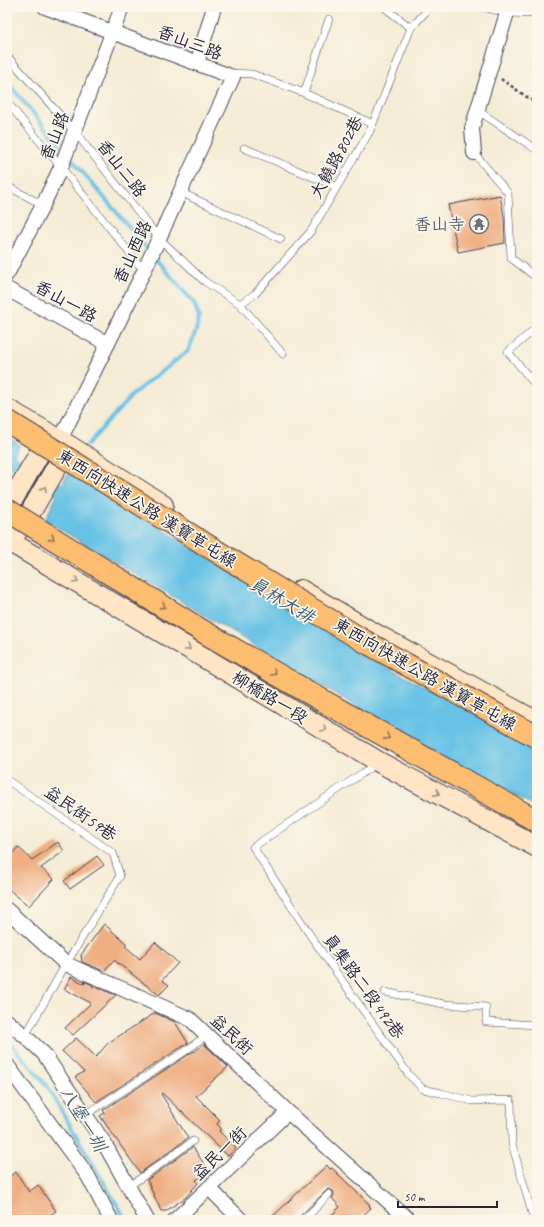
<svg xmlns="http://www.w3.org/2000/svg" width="544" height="1227" font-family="Caveat,'LXGW WenKai TC',sans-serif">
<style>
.water{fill:#67c2e5;stroke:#447290}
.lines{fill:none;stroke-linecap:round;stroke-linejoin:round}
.stream{stroke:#67c2e5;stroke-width:4}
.canal{stroke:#67c2e5;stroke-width:14}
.building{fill:#efaf83}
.lane-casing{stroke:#424052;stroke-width:8}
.street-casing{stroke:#424052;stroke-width:16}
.secondary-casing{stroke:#424052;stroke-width:22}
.path{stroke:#424052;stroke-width:2.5;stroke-dasharray:3 3;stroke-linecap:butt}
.lane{stroke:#fff;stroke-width:7}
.street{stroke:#fff;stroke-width:14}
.secondary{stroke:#fee5c5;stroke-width:20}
.highway-bridge-casing{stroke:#424052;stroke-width:24;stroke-linecap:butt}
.highway-bridge{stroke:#fcbd6f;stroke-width:22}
.oneway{stroke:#9b8d87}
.oneway2{stroke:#8f7055}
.labels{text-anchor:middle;stroke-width:3.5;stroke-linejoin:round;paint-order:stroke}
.street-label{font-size:17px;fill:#22223b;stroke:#fbf7ec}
.worship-label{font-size:17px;fill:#5b616d;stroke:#fbf7ec;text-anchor:end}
.water-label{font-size:18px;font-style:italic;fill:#3a5a76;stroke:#fbf7ec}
</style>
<rect width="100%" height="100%" fill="#fbf7ec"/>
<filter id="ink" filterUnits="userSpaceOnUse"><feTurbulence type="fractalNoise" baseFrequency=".025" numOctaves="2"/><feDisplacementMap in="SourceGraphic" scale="8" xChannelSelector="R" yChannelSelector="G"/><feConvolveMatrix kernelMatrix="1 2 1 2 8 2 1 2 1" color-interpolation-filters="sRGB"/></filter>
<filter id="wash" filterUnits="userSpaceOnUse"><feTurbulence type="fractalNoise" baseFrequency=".012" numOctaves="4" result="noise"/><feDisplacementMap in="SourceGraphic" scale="16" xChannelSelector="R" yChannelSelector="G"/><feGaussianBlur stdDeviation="0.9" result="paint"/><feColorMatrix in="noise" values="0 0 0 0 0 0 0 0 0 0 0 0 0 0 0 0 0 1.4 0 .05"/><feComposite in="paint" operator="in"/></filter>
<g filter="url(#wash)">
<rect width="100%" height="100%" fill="#f5ecd6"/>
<path class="water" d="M 7,437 L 20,445 L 7,466 Z
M 69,471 L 366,656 L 537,747 L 537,807 L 438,755 L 45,520 Z"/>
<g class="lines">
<path class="stream" d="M 7,82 L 65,151
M 69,156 L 150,252
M 87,445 L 134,393 L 188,351 L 196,331 L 199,317 L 194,303 L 154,257
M 7,1039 L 47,1086 L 126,1220"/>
<path class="canal" d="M 7,458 L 75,499"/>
</g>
<g id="blocks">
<path class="building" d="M 500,195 L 504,217 L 505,243 L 458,252 L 448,205 Z
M 58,842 L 64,851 L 41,868 L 54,879 L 29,906 L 7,888 L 7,860 L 18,847 L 32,860 Z
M 97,856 L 104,865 L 70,889 L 64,881 Z
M 104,924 L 127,944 L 125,946 L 140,959 L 155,942 L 178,963 L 162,980 L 169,985 L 159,995 L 114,960 L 104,971 L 82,962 L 81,955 Z
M 71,977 L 85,984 L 84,981 L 93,985 L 92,986 L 116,995 L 73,1035 L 65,1028 L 91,1003 L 64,989 Z
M 155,1013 L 175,1022 L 188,1043 L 96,1102 L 75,1077 L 84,1072 L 62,1051 L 76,1038 L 96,1057 L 108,1043 Z
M 204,1044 L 228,1067 L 196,1096 L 220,1120 L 217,1124 L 221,1128 L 219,1131 L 236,1148 L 228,1156 L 162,1093 L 161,1094 L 188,1138 L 140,1173 L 100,1116 L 105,1113 L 103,1110 L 194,1051 L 194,1052 Z
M 193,1147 L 209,1172 L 196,1180 L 198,1183 L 186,1197 L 166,1211 L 161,1211 L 147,1180 Z
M 327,1165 L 330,1169 L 332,1168 L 370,1205 L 369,1206 L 371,1208 L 358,1220 L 327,1220 L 340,1207 L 332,1198 L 334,1195 L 333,1191 L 328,1189 L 296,1220 L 269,1220 Z
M 16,1172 L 29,1192 L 38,1185 L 56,1211 L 43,1220 L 7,1220 L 7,1178 Z"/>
</g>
</g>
<g filter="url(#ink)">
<use href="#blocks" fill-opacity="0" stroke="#424052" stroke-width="1"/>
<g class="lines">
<defs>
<path id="lane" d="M 384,7 L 411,28
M 483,7 L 507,13 L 537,14
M 7,56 L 75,132 L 159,238 L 204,281 L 240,304 L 283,354
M 229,73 L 252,74 L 304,93 L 373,124
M 304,93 L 329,19
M 7,102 L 61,167 L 144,271
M 477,110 L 537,150
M 244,148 L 337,187
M 474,153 L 508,193 L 511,258 L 537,278
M 7,186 L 43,205
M 180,192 L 281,239
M 240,304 L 255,294 L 311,231 L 370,131 L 411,28 L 430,7
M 537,327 L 508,352 L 537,387
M 376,764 L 253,847 L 312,938 L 409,1075 L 423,1089 L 441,1093 L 472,1101 L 511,1100 L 512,1144 L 534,1220
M 7,780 L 113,853 L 120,876 L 66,964 L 25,1036
M 385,992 L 444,1004 L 486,1007 L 486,1022 L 537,1025
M 85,1115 L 184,1052 L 207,1035
M 128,1187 L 193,1141
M 304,1220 L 329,1194"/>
<path id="street" d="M 45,7 L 233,77 L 144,271 L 60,440
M 197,63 L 214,7
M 474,153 L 472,128 L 507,13
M 7,274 L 43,205 L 61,167 L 122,7
M 7,289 L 108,344
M 7,910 L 66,964 L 190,1019 L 288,1112 L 409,1220
M 7,1021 L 25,1036 L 44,1054 L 103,1141 L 147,1220
M 7,1065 L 88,1176 L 111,1220
M 209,1188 L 241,1220
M 175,1220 L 288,1112"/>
<path id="secondary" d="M 7,409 L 60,440 L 163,505
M 7,507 L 10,504 L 40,452 L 60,440
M 15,534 L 29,515 L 59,463 L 60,440
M 7,540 L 379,762 L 537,847
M 301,590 L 370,631 L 537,722"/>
</defs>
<use href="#lane" class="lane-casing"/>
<use href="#street" class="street-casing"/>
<use href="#secondary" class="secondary-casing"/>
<path class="path" d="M 501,79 L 537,104"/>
<use href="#lane" class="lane"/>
<use href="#street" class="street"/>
<use href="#secondary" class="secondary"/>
<defs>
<path id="highway-bridge" d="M 7,421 L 237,564 L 364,641 L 537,737
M 7,510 L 204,632 L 332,706 L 537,821"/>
</defs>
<use href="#highway-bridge" class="highway-bridge-casing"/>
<use href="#highway-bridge" class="highway-bridge"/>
</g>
<defs><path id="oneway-chevron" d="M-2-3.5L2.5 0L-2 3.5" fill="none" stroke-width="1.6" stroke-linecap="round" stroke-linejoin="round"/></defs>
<g class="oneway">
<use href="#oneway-chevron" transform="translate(44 489) rotate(-60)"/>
<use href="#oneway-chevron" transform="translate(76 581) rotate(31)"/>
<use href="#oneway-chevron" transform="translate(188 648) rotate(31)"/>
<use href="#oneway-chevron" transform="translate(324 729) rotate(31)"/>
<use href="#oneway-chevron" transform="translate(437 793) rotate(28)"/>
</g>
<g class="oneway2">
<use href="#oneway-chevron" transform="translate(52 538) rotate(32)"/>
<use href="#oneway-chevron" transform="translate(163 606) rotate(32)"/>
<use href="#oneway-chevron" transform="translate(274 673) rotate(30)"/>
<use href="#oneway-chevron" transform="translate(387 737) rotate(29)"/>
</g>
</g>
<defs>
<symbol id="temple-ring" viewBox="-11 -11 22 22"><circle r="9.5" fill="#fbf7ec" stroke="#6b7280" stroke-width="1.5"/><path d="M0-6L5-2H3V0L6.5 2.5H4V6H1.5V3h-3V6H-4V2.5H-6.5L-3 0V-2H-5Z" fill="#6b7280"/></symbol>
</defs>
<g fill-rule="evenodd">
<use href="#temple-ring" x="468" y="213" width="22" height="22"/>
</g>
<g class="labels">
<g class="street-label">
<text transform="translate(190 42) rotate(21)" y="6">香山三路</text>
<text transform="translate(54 136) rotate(-68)" y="6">香山路</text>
<text transform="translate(336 157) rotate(-61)" y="6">大饒路802巷</text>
<text transform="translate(122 168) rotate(52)" y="6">香山二路</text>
<text transform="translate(132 252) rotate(-65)" y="6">香山西路</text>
<text transform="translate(66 301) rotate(29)" y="6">香山一路</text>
<text transform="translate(147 508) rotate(32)" y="6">東西向快速公路 漢寶草屯線</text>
<text transform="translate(425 674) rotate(30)" y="6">東西向快速公路 漢寶草屯線</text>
<text transform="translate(270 697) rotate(31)" y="6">柳橋路一段</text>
<text transform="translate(81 813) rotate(35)" y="6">益民街59巷</text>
<text transform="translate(364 986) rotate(54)" y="6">員集路二段492巷</text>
<text transform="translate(232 1034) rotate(43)" y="6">益民街</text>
<text transform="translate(219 1153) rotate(-44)" y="6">益民一街</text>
</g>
<g class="worship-label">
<text x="465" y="230">香山寺</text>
</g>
<g class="water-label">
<text transform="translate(282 600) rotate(31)" y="6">員林大排</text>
<text transform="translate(83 1119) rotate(59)" y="6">八堡一圳</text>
</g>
</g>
<rect width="544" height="1227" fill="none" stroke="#fbf7ec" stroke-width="24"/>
<path d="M398 1201v6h99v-6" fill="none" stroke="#22223b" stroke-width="2"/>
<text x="404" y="1201" font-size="12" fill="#22223b" stroke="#fbf7ec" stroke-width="3" paint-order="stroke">50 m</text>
</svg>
